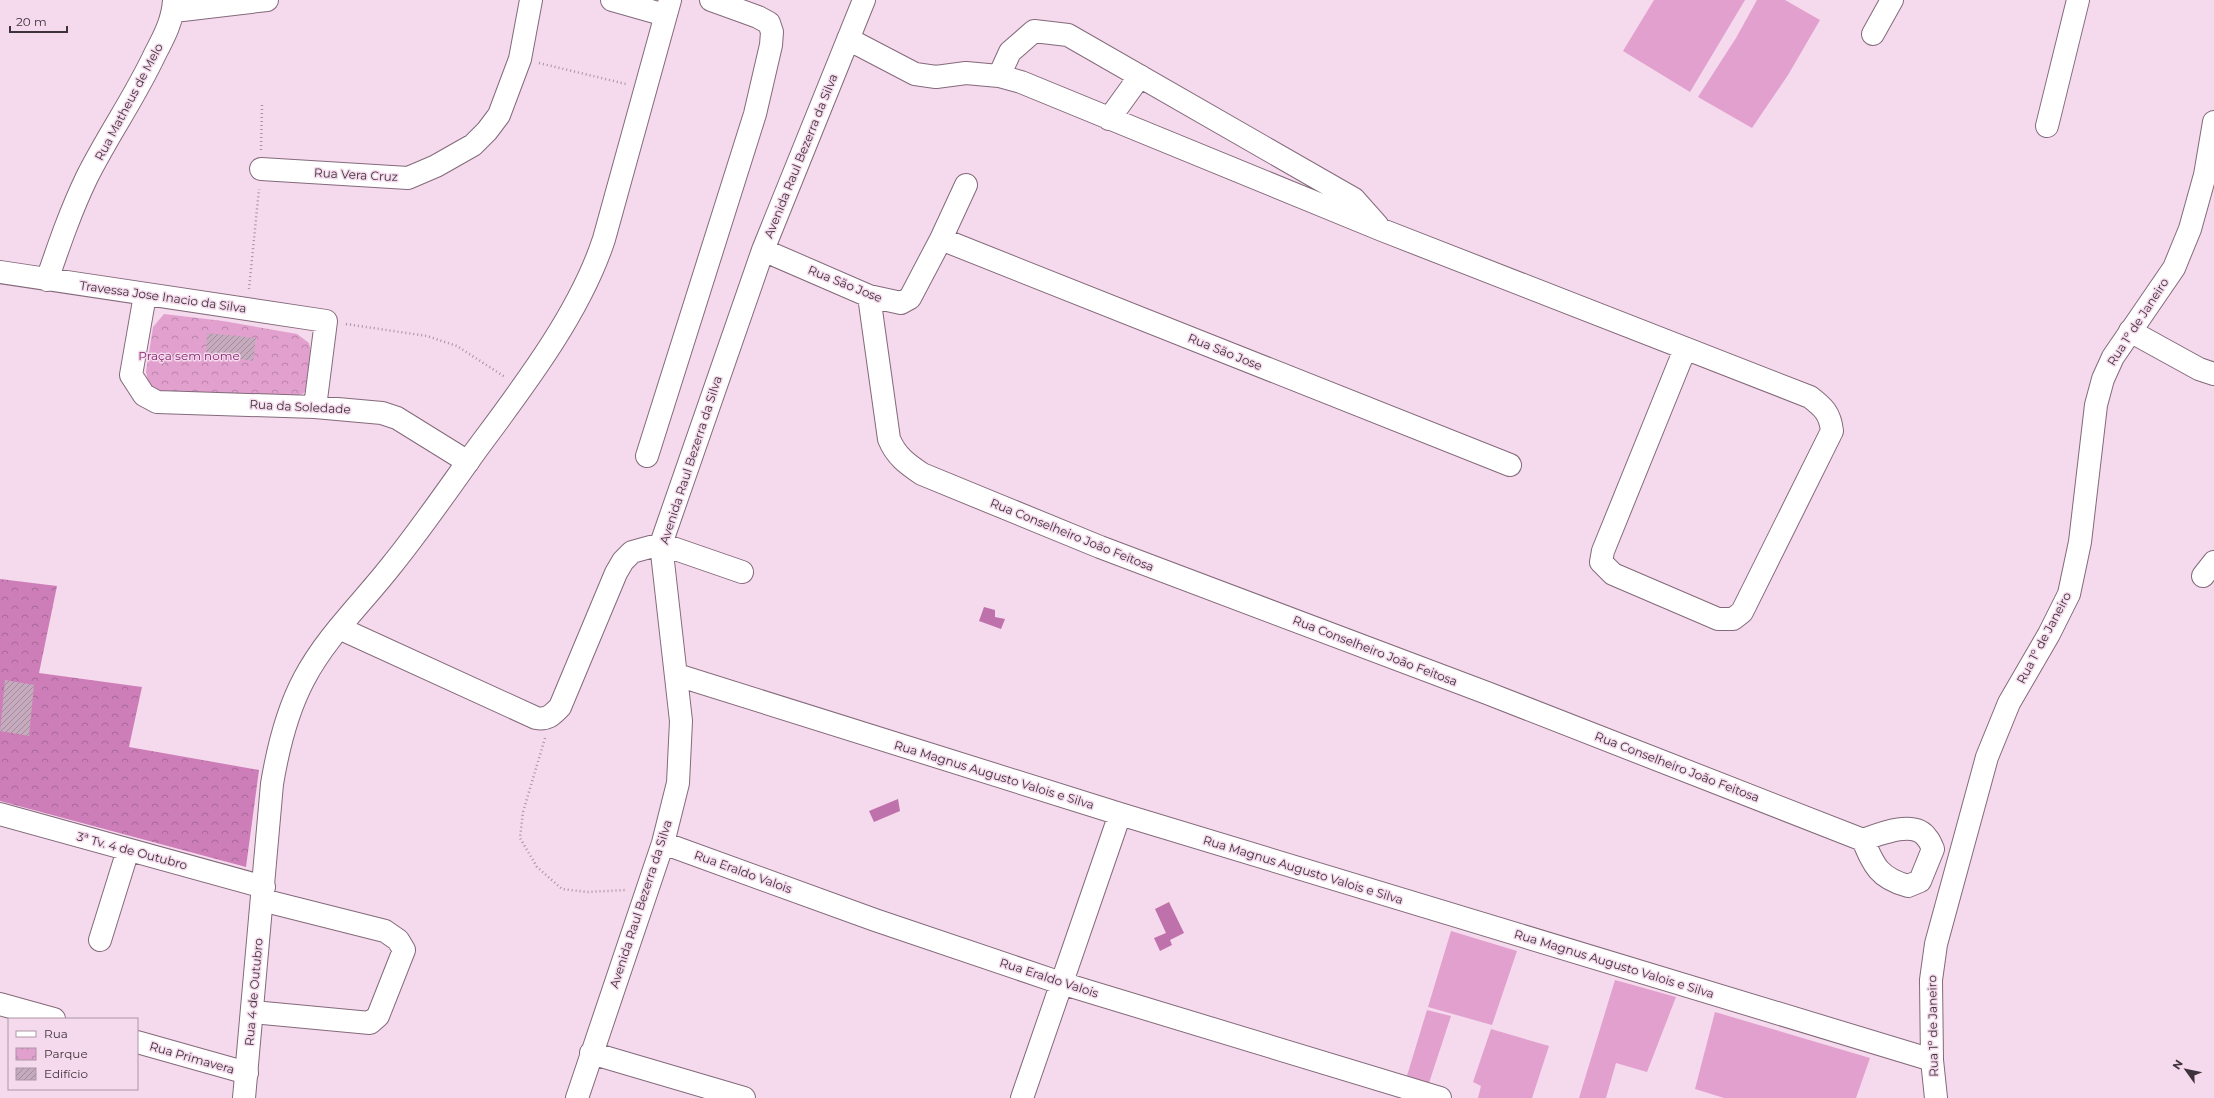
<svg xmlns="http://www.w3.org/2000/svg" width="2214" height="1098" font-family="Montserrat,sans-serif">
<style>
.grass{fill:#e2a0cf}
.forest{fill:url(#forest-crowns)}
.park{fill:url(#park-crowns)}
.water{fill:#bf71ab}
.building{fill:url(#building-hatch)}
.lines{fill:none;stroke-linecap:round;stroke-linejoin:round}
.minor-casing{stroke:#836a7b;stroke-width:24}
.major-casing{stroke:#836a7b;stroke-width:24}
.path{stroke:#a793a1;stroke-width:2.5;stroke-dasharray:1 3;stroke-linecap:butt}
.minor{stroke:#fff;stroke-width:22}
.major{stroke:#fff;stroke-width:22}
.labels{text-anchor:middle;stroke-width:3;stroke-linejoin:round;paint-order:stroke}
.street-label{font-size:12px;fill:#3e333a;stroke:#f5d9ec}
.park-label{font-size:12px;fill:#852871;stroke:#f5d9ec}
</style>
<defs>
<pattern id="forest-crowns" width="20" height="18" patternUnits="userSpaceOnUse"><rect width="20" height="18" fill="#cd7eb8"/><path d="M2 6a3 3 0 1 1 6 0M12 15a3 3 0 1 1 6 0" fill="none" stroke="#a86897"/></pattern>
<pattern id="park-crowns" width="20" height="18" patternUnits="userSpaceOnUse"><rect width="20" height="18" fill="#e2a0cf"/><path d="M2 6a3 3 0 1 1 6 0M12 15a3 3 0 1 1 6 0" fill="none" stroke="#b983a9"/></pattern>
<pattern id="building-hatch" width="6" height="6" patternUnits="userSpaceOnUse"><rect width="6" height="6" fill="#c6abbe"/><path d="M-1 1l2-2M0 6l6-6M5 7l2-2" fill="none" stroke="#a28c9b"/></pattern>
</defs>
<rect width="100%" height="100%" fill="#f5d9ec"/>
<path class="grass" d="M 1654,0 L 1745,0 L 1690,92 L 1623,51 Z
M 1757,0 L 1785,0 L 1820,20 L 1788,75 L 1752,128 L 1698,97 L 1736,38 Z
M 1451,931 L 1517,951 L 1492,1025 L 1428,1007 Z
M 1615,980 L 1676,997 L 1647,1072 L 1616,1063 L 1606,1098 L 1579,1098 Z
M 1427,1010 L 1451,1016 L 1428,1086 L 1406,1079 Z
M 1715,1012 L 1870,1058 L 1856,1098 L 1724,1098 L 1695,1089 Z
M 1491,1029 L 1549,1046 L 1532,1098 L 1478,1098 L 1481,1086 L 1473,1082 Z"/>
<path class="forest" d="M 0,579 L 57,586 L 39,673 L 142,687 L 129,747 L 259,770 L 246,867 L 0,801 Z"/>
<path class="park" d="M 164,314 L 223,321 L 297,334 L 309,343 L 313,363 L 311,385 L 304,393 L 288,399 L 160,392 L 152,388 L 148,381 L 146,372 L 153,327 Z"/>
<path class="water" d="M 984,607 L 995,610 L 995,617 L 1005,619 L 1001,629 L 979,621 Z
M 898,799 L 900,811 L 874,822 L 869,811 Z
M 1169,902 L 1184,933 L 1170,940 L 1172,945 L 1160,951 L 1154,938 L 1166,933 L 1155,909 Z"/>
<path class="building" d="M 207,333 L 256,338 L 253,361 L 206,354 Z
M 5,680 L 34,685 L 29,736 L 0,731 Z"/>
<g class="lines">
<defs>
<path id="minor" d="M 612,0 L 665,15
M 174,11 L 267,0
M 1873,34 L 1892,0
M 848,39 L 915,74 L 936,77 L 966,73 L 999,76 L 1021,82 L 1382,230 L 1810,397 C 1823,407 1830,413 1832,431 L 1742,612 L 1733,619 L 1718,619 L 1613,574 L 1601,562 L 1603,551 L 1685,349
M 999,76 L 1010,52 L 1034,31 L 1068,35 L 1354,199 L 1378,226
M 1109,119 L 1140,76
M 2047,126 L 2078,0
M 261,169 L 408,178 L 436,166 L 473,145 L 487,131 L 499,115 L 520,59 L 531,0
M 941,239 L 1510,465
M 763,250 L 869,296 L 901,303 L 910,298 L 941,239 L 966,185
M 0,272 L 326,321 L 315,407
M 47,280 C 59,245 71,210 87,177 C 108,135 135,97 155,54 C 164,37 173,20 174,0
M 145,295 L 131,375 L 144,395 L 157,402 L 315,407 L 382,413 L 397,418 L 468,462
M 869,296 L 889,439 C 896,456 907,464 922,474 L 1100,547 L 1487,693 L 1863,840 C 1879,834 1915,819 1927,838 C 1930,841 1931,845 1933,849 L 1920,881 L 1908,886 C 1879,878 1874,866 1863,840
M 2130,331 L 2199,369 L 2214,374
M 647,456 L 755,114 L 771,45 L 772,32 L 769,23 L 758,17 L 711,0
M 2203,576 L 2214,562
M 339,628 L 536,718 C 548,720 552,715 560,707 L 616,573 L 623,561 L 632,552 L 661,544 L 742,572
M 677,675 L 1120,814 L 1932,1060
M 0,814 L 264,887
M 663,843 L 875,920 L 1061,983 L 1440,1098
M 100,940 L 128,850
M 0,1004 L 54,1019
M 253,1012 L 370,1023 L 378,1016 L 404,950 L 398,940 L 385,931 L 262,900
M 137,1042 L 247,1073
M 591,1053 L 744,1098
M 577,1098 L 663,843 L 678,783 L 681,721 L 661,544 L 763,250 L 864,0
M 1022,1098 L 1120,814"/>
<path id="major" d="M 244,1098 L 272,784 C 278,748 287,711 304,679 C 326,637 362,603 391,566 C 421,529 449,488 477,449 C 523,387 580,313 604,239 L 670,0
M 1936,1098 L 1932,1060 L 1931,980 L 1936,944 L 1987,757 L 2009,703 L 2049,634 L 2069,594 L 2080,542 L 2096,405 L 2103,379 L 2113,357 L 2174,268 L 2190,229 L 2205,175 L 2214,122"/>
</defs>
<use href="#minor" class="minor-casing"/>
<use href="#major" class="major-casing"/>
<path class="path" d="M 539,63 L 626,84
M 261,150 L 262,105
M 249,289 L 259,189
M 346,324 L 427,336 L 457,346 L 505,377
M 545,738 L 523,812 L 520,838 L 537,867 L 562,889 L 587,892 L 626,890"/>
<use href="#minor" class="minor"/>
<use href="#major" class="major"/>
</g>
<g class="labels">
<g class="street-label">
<text transform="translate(129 102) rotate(-62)" y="4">Rua Matheus de Melo</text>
<text transform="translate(801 156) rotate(-68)" y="4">Avenida Raul Bezerra da Silva</text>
<text transform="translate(356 175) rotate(3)" y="4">Rua Vera Cruz</text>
<text transform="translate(845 284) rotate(22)" y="4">Rua São Jose</text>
<text transform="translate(163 297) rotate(8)" y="4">Travessa Jose Inacio da Silva</text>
<text transform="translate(2138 322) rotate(-57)" y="4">Rua 1º de Janeiro</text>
<text transform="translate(1225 352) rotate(22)" y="4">Rua São Jose</text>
<text transform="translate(300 407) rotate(3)" y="4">Rua da Soledade</text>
<text transform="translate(691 460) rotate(-72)" y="4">Avenida Raul Bezerra da Silva</text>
<text transform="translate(1072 535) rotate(22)" y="4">Rua Conselheiro João Feitosa</text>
<text transform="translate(2044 638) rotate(-62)" y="4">Rua 1º de Janeiro</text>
<text transform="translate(1375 651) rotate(21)" y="4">Rua Conselheiro João Feitosa</text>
<text transform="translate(1677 767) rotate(21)" y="4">Rua Conselheiro João Feitosa</text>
<text transform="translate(994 775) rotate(17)" y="4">Rua Magnus Augusto Valois e Silva</text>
<text transform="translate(132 851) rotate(15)" y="4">3ª Tv. 4 de Outubro</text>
<text transform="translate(1303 870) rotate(17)" y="4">Rua Magnus Augusto Valois e Silva</text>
<text transform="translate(743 872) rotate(20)" y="4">Rua Eraldo Valois</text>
<text transform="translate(641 904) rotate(-72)" y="4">Avenida Raul Bezerra da Silva</text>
<text transform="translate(1614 964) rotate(17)" y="4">Rua Magnus Augusto Valois e Silva</text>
<text transform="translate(1049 978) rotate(18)" y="4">Rua Eraldo Valois</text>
<text transform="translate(254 992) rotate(-85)" y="4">Rua 4 de Outubro</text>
<text transform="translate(1933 1026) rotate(-91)" y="4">Rua 1º de Janeiro</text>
<text transform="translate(192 1058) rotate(16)" y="4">Rua Primavera</text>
</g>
<g class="park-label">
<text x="189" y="360">Praça sem nome</text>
</g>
</g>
<rect x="8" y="1018" width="130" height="72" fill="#f5d9ec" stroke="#ac97a5"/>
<rect x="16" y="1031" width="20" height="6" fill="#ffffff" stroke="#ac97a5"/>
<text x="44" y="1038" font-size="12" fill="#3e333a">Rua</text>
<rect x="16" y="1048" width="20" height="12" fill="url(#park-crowns)" stroke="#ac97a5"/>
<text x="44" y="1058" font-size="12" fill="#3e333a">Parque</text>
<rect x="16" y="1068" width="20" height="12" fill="url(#building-hatch)" stroke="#ac97a5"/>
<text x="44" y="1078" font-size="12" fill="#3e333a">Edifício</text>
<g transform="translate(2186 1070) rotate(303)" stroke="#f5d9ec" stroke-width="3" paint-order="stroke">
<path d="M0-3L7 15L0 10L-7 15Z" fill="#3e333a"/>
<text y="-6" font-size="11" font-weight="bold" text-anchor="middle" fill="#3e333a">N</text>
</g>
<path d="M10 26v6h57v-6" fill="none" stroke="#3e333a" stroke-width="2"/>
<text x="16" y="26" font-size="12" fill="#3e333a" stroke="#f5d9ec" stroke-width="3" paint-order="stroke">20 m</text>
</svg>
